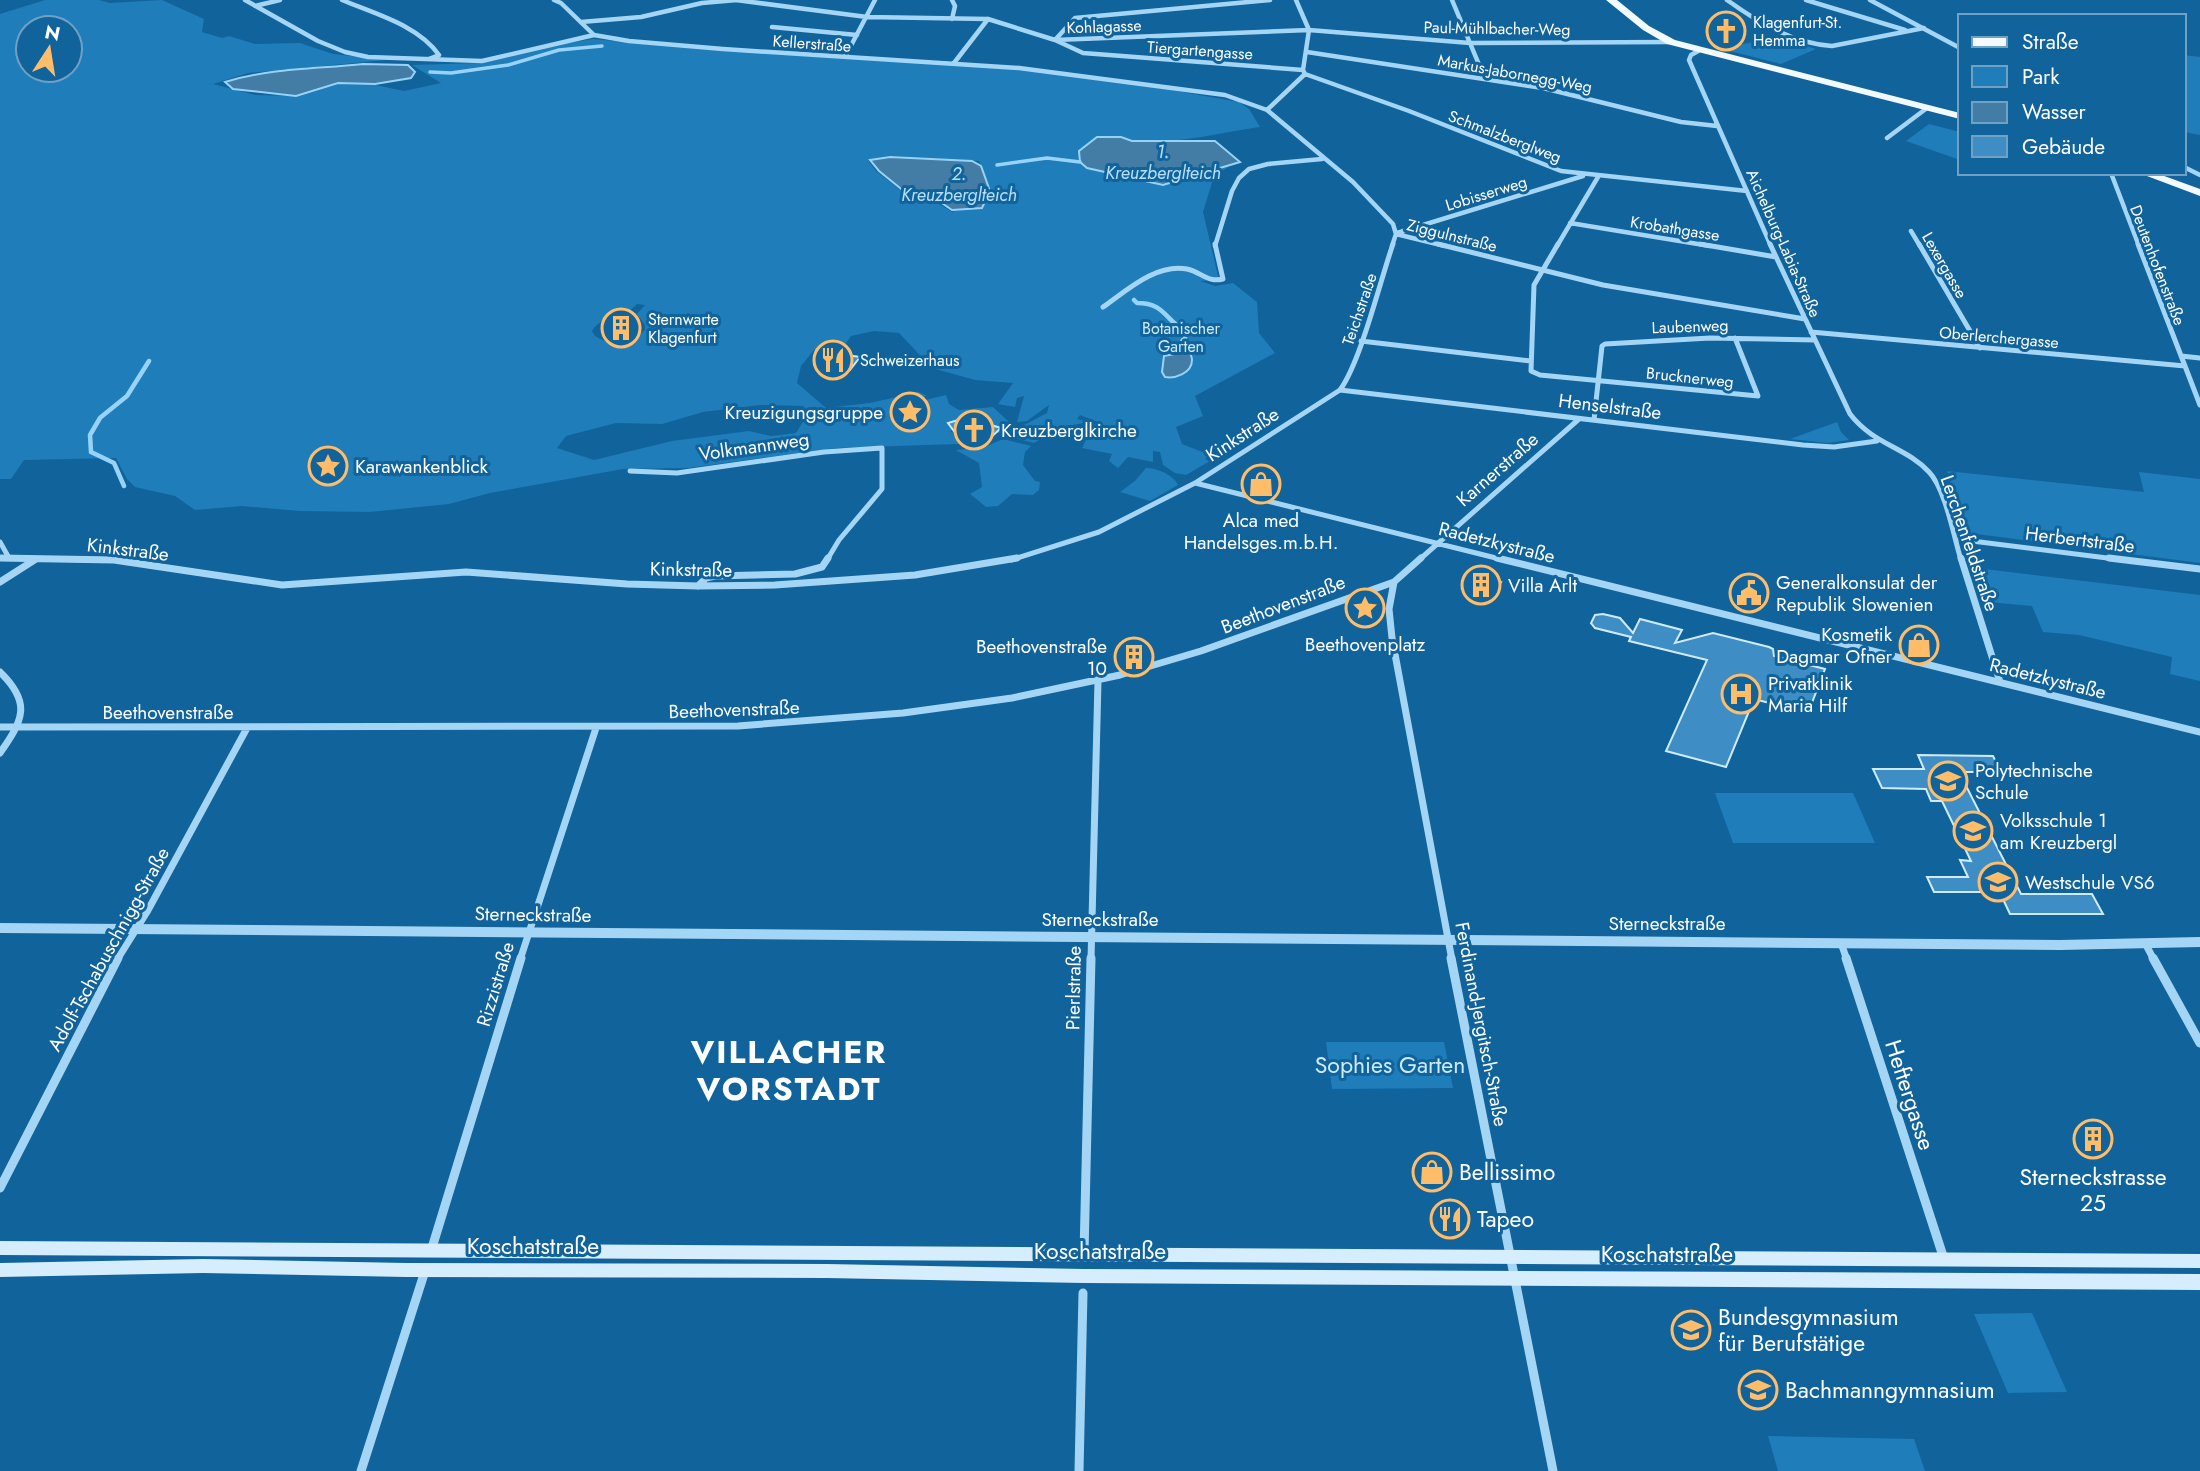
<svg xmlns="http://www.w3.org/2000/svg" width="2200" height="1471" font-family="Jost,sans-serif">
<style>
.green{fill:#1f7dba;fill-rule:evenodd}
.water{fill:#437ca5;stroke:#97d3f8;stroke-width:2}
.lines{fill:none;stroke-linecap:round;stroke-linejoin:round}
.stream-far1{stroke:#97d3f8;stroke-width:3.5}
.stream{stroke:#97d3f8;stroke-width:4.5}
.building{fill:#3e8ec5;stroke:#ceebfe;stroke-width:2}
.minor-far3{stroke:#a5d5f5;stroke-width:4.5}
.minor-far2{stroke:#a5d5f5;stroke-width:5}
.minor-far1{stroke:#a5d5f5;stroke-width:7}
.minor{stroke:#a5d5f5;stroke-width:9}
.tertiary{fill:#a5d5f5;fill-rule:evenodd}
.secondary{fill:#d6edfd;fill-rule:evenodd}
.primary{fill:#f3faff;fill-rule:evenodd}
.labels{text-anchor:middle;stroke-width:6;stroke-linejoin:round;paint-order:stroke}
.far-poi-label{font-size:16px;fill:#fff;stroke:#11639c;text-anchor:start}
.far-street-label{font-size:16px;fill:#fff;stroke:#11639c}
.far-park-label{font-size:16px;fill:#ceebfe;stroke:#11639c}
.far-water-label{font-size:18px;font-style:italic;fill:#b6e0fb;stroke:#11639c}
.street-label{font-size:19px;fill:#fff;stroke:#11639c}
.poi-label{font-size:19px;fill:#fff;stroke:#11639c;text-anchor:start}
.near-park-label{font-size:23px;fill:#ceebfe;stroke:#11639c}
.near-street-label{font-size:23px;fill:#fff;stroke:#11639c}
.near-poi-label{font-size:23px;fill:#fff;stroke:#11639c;text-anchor:start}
.near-district-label{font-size:32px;font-weight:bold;letter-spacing:2px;fill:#fff;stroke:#11639c}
</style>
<rect width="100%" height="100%" fill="#11639c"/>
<path class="green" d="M 45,0 L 99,0 L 110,3 L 162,0 L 204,19 L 202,32 L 222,38 L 229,36 L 255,44 L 300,43 L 333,54 L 387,60 L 248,73 L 213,84 L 255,95 L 296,96 L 338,84 L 371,84 L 404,91 L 441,83 L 412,65 L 479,63 L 560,44 L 593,39 L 725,51 L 1014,69 L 1148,86 L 1239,102 L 1249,109 L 1260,127 C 1221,132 1156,150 1121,137 L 1078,159 L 1087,168 L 1163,185 L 1230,166 L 1214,176 L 1203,212 L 1219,280 L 1200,281 L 1215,286 L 1233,283 L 1257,302 L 1259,333 L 1275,353 L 1195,396 L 1203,416 L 1176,427 L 1182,444 L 1210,455 L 1205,459 L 1210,461 L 1186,475 L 1175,473 L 1163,465 L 1160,452 L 1153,451 L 1153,462 L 1128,457 L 1118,468 L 1109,461 L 1112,454 L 1082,448 L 1093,425 L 1098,422 L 1080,415 L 1077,419 L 1088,422 L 1059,428 L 1034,443 L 1010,437 L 1024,425 L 1047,413 L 1049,405 L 1027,421 L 1017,422 L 1024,396 L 1017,398 L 1015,407 L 998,404 L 1013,383 L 975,380 L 932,368 L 899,333 L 874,331 L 851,336 L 842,349 L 814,350 L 801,366 L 797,383 L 826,408 L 870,403 L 919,392 L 927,396 L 892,403 L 892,410 L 901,412 L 902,417 L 909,418 L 918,415 L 921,410 L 916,407 L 896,407 L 946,395 L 949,404 L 959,410 L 993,407 L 1009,422 L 1001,433 L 997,433 L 1000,427 L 989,427 L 965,418 L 950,432 L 994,438 L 985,442 L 959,444 L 836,448 L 688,468 L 623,469 L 490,493 L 449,504 L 370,512 L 300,511 L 242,506 L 195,510 L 175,496 L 135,487 L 127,479 L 116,458 L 24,460 L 11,479 L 0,479 L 0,14 ZM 28,28 L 70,28 L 70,70 L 28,70 ZM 890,156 L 979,161 L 991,190 L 982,208 L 952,210 L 954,213 L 922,194 L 904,193 L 876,171 L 868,160 ZM 637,304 L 645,305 L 637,314 L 645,325 L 645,330 C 631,343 611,347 595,336 L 592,331 C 603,313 623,320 637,304 ZM 760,405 L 803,406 L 809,412 L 796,433 L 771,436 L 749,431 L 672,441 L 594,460 L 557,448 L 566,436 L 616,423 L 662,424 L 703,412 Z
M 1779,38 L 1816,49 L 1781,64 L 1718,48 Z
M 2184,55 L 2200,57 L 2200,135 L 2184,132 Z
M 1929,124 L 1960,132 L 1960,160 L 1906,141 Z
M 1837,422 L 1841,432 L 1849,440 L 1828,443 L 1790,439 Z
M 1003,439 L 1031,446 L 1025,452 L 1023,465 L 1035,481 L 1040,482 L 1039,490 L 1033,495 L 1012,494 L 998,506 L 986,507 L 970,494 L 982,487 L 979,463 L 956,450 L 985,447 Z
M 1146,468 C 1157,468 1174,475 1178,485 L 1150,501 L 1120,492 L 1135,481 Z
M 1947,471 L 2144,492 L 2139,472 L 2200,479 L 2200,563 L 1969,533 L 1958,512 L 1961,510 Z
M 1976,568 L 2200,595 L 2200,681 L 2170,674 L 2172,657 L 2079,635 L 2043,632 L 2032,606 L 1988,602 Z
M 1715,793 L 1853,793 L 1875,843 L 1733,843 Z
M 1326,1042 L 1444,1042 L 1453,1088 L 1332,1089 Z
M 2032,1313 L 2067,1392 L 2008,1393 L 1974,1314 Z
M 1768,1436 L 1914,1439 L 1925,1471 L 1778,1471 Z"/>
<path class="water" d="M 363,64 L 408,65 L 415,72 L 411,78 L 375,84 L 338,83 L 296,96 L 233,89 L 225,82 C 270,68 317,69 363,64 Z
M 1097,137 L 1121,137 L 1132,141 L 1215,141 L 1240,162 L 1163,185 L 1087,168 L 1080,162 L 1079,151 Z
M 890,157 L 972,161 L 981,166 L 990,191 L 982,208 L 952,210 L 927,193 L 905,192 L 879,171 L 870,160 Z
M 1186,338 C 1186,346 1192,354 1192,360 C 1192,373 1175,379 1165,377 L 1162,372 L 1164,356 L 1174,354 L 1182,339 Z"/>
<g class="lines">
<path class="stream-far1" d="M 430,72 L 451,73 L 508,65 L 559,50 L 602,46
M 997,165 L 1047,158 L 1080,162"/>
<path class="stream" d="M 1134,300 L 1137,303 C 1165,303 1164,319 1186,332 L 1185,338
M 101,417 L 127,396 L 149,361
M 100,418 L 90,435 L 91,452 L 114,463 L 124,486"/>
</g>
<path class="building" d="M 826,352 L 860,357 L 850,370 L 815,365 Z
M 965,418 L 981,422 L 1001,428 L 986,442 L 956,434 L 948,423 Z
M 1471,574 L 1501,582 L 1492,596 L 1474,594 L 1462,588 Z
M 1603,614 L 1620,618 L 1633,633 L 1640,619 L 1682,630 L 1675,643 L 1713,633 L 1769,647 L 1773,649 L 1774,656 L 1825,669 L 1808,713 L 1754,699 L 1726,767 L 1666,751 L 1707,660 L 1629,641 L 1631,637 L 1595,628 L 1591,623 L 1595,615 Z
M 1918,755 L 1993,756 L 2001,772 L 1959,772 L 2021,894 L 2092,894 L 2103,914 L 2010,914 L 2002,897 L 1988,897 L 1986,892 L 1934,892 L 1927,877 L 1968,877 L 1960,860 L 1971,861 L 1942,801 L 1931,801 L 1926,789 L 1882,788 L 1873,769 L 1924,769 Z"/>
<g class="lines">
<path class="minor-far3" d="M 245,0 L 318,41 L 345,52 L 368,57 L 482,61 L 594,35 L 629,41 L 723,49 L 1019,68 L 1225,95 L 1267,110 L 1353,182 L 1393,224 L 1396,234
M 342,0 C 375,14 418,25 439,55 L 429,59
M 554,0 L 561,3 L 594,35
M 736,0 L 867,17 L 988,19 L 1055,40 L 1309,30 L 1470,43 L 1671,42
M 952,0 L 955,6 L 952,19
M 1270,0 L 1075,18 L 1055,40 L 1083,53 L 1303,70
M 1452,0 L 1485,79
M 1727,0 C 1759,23 1792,43 1832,46 L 1924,28
M 1806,0 L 1905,30
M 1870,0 L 1960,48
M 255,6 L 280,0
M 581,22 L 641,17 L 702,3 L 737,0
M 772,27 L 857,35
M 1700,50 L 1691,55 L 1689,60 L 1771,246
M 1307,52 L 1543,88 L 1681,122 L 1717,126
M 845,57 L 875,0
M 954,63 L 988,19
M 1305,74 L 1409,111 L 1561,171 L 1747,191
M 1267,110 L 1305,74 L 1303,70 L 1309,30 L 1296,0
M 1887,138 L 1927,108
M 2184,167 L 2200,175
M 2111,173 L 2139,246
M 1570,223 L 1710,246
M 1911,231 L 1920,246
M 1397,233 L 1583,176
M 1396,234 L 1445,246
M 1215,246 L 1232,191 L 1239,178 L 1249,169 L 1268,164 L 1322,159
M 1392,246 L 1396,234
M 1557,246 L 1598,177"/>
<path class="minor-far2" d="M 1438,244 L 1603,285 L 1805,319
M 1558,244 L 1534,285 L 1531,371 L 1540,375 L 1758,396 L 1735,338
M 1700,244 L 1776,257
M 1770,244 L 1850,414 C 1874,445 1906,447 1929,472 C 1945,488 1954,537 1961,560
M 1919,244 L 1980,348
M 2138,244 L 2200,405
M 1103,307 C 1126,291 1156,263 1187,269 C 1201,272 1208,283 1223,279 L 1215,244
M 1811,332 L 2185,366
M 1361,341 L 1531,361
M 2181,356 L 2200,358
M 1340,390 L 1803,445 L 1834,447 L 1877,441
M 1594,420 L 1602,346 L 1605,344 L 1710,338 L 1815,340
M 630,471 L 677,473 L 824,452 L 882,448 L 882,489 L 839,540 L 827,560
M 1195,483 L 1504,560
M 1956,539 L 2123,560
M 0,542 L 9,558
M 0,558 L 89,560
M 1011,560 L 1099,532 L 1195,483 L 1340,390 C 1361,361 1380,281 1393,244
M 1419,560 L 1579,419"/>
<path class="minor-far1" d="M 0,558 L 114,560 L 282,585 L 466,572 L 627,584 L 698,586 L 775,585 L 915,575 L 1017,558
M 1497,558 L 2200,732
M 1961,558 L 2000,682
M 2109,558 L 2200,569
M 0,582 L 36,559
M 1394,582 L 1389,609 L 1392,638 L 1452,960
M 698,586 L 706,578 L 715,576 L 795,574 L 822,567 L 828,558
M 0,672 C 32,703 23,720 0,753
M 0,727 L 738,726 L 903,713 L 1012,698 L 1120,675 L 1201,651 L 1394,582 L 1421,558
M 1841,943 L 1847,960
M 2145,943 L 2154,960
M 117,960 L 147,912 L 247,728
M 520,960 L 596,728
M 1091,960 L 1098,681"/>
<path class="minor" d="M 1451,958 L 1553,1471
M 1846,958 L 1944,1259
M 2153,958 L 2200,1043
M 0,1188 L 118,958
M 431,1251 L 521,958
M 1084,1254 L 1091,958
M 361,1471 L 425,1271
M 1079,1471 L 1083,1293"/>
<path class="tertiary" d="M 0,923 L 2060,940 L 2200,937 L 2200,947 L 2060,950 L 0,933 Z"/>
<path class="secondary" d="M 0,1241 L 2200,1254 L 2200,1268 L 0,1255 Z
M 203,1259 L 406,1263 L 827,1264 L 1084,1269 L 2200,1274 L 2200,1290 L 1084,1283 L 827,1278 L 406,1277 L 203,1273 L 0,1277 L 0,1263 Z"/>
<path class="primary" d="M 1606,0 L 1617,0 L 1649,26 L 1675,40 L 1960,113 L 1960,119 L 1667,44 L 1643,30 Z
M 2139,173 L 2156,173 L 2200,189 L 2200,196 Z"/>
</g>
<defs>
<symbol id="church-ring" viewBox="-11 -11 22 22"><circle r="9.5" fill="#11639c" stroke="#ffbd69" stroke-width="1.5"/><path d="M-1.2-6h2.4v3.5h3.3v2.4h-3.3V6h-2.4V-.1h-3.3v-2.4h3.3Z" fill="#ffbd69"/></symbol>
<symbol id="building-ring" viewBox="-11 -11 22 22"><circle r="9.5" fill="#11639c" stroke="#ffbd69" stroke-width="1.5"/><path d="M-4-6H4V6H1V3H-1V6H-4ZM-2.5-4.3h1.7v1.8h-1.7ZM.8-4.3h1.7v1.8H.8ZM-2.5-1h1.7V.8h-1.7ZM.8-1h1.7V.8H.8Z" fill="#ffbd69"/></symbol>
<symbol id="restaurant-ring" viewBox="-11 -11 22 22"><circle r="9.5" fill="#11639c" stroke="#ffbd69" stroke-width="1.5"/><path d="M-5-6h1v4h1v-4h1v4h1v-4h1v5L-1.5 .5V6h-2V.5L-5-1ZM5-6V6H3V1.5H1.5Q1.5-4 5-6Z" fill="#ffbd69"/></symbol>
<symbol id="sight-ring" viewBox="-11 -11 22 22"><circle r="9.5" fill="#11639c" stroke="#ffbd69" stroke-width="1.5"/><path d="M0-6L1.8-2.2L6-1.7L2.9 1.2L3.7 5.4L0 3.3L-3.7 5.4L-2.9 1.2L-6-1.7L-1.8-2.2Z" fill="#ffbd69"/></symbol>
<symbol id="shop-ring" viewBox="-11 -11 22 22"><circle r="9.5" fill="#11639c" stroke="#ffbd69" stroke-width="1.5"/><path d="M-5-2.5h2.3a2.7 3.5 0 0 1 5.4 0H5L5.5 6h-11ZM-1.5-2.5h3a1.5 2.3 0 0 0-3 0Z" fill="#ffbd69"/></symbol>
<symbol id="civic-ring" viewBox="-11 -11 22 22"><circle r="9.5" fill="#11639c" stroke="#ffbd69" stroke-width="1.5"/><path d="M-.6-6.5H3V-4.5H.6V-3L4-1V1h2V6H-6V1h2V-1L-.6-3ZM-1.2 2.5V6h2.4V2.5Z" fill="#ffbd69"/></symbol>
<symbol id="hospital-ring" viewBox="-11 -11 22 22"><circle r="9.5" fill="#11639c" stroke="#ffbd69" stroke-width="1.5"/><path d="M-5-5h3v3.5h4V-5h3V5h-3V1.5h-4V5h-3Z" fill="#ffbd69"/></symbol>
<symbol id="school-ring" viewBox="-11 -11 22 22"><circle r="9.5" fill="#11639c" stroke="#ffbd69" stroke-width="1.5"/><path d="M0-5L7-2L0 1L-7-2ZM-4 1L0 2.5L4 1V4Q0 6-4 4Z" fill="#ffbd69"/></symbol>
</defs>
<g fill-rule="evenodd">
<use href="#church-ring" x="1704" y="9" width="44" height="44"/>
<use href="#building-ring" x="599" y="306" width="44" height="44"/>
<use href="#restaurant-ring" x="811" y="338" width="44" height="44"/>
<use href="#sight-ring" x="888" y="390" width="44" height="44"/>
<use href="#church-ring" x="952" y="408" width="44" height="44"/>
<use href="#sight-ring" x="306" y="444" width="44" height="44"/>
<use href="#shop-ring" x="1239" y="462" width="44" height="44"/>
<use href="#building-ring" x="1459" y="563" width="44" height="44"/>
<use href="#civic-ring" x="1727" y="571" width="44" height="44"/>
<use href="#sight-ring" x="1343" y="586" width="44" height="44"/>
<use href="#shop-ring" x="1897" y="623" width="44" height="44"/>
<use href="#building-ring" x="1112" y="635" width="44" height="44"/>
<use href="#hospital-ring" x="1719" y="672" width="44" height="44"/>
<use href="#school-ring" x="1926" y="759" width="44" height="44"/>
<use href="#school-ring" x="1951" y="809" width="44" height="44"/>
<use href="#school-ring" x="1976" y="860" width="44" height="44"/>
<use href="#building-ring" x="2071" y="1117" width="44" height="44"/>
<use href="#shop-ring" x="1410" y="1150" width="44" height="44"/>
<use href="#restaurant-ring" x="1428" y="1197" width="44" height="44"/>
<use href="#school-ring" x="1669" y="1308" width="44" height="44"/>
<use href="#school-ring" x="1736" y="1368" width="44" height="44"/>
</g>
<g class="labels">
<g class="far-poi-label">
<text x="1753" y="28">Klagenfurt-St.<tspan x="1753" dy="18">Hemma</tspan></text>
<text x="648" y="325">Sternwarte<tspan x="648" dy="18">Klagenfurt</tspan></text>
<text x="860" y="366">Schweizerhaus</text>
</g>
<g class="far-street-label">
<text transform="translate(1104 26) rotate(-2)" y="6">Kohlagasse</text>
<text transform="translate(1497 28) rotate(1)" y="6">Paul-Mühlbacher-Weg</text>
<text transform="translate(812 43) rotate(4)" y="6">Kellerstraße</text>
<text transform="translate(1200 50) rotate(4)" y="6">Tiergartengasse</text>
<text transform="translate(1515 73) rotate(10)" y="6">Markus-Jabornegg-Weg</text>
<text transform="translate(1505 136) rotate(21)" y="6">Schmalzberglweg</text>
<text transform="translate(1486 193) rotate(-17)" y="6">Lobisserweg</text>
<text transform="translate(1675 228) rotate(9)" y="6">Krobathgasse</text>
<text transform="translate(1452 235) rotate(14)" y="6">Ziggulnstraße</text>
<text transform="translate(1784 243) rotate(66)" y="6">Aichelburg-Labia-Straße</text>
<text transform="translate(1945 265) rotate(60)" y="6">Lexergasse</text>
<text transform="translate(2158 265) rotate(69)" y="6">Deutenhofenstraße</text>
<text transform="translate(1359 309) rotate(-71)" y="6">Teichstraße</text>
<text transform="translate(1690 326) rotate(-2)" y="6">Laubenweg</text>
<text transform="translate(1999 337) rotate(5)" y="6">Oberlerchergasse</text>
<text transform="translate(1690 377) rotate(6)" y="6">Brucknerweg</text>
</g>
<g class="far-park-label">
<text x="1181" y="334">Botanischer<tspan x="1181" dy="18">Garten</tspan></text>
</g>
<g class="far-water-label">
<text x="1163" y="158">1.<tspan x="1163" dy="21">Kreuzberglteich</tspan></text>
<text x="959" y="180">2.<tspan x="959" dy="21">Kreuzberglteich</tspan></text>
</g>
<g class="street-label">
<text transform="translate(1610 406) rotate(7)" y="7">Henselstraße</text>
<text transform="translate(1242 434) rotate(-33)" y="7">Kinkstraße</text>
<text transform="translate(754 446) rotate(-8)" y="7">Volkmannweg</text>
<text transform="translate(1497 469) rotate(-41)" y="7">Karnerstraße</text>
<text transform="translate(2080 539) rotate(7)" y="7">Herbertstraße</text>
<text transform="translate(1497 542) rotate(14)" y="7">Radetzkystraße</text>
<text transform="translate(1970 543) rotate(71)" y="7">Lerchenfeldstraße</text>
<text transform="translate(128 549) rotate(7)" y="7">Kinkstraße</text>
<text transform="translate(691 569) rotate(1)" y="7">Kinkstraße</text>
<text transform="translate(1283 604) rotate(-21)" y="7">Beethovenstraße</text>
<text transform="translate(2048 678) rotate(14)" y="7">Radetzkystraße</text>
<text transform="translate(734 709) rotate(-2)" y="7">Beethovenstraße</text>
<text x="168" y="719">Beethovenstraße</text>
<text transform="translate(533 914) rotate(1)" y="7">Sterneckstraße</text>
<text x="1100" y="926">Sterneckstraße</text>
<text x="1667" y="930">Sterneckstraße</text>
<text transform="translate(108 949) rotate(-61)" y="7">Adolf-Tschabuschnigg-Straße</text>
<text transform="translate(495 984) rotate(-73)" y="7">Rizzistraße</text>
<text transform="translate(1073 988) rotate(-89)" y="7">Pierlstraße</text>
<text transform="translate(1482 1024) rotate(79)" y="7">Ferdinand-Jergitsch-Straße</text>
</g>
<g class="poi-label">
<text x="883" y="419" text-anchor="end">Kreuzigungsgruppe</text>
<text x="1001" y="437">Kreuzberglkirche</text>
<text x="355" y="473">Karawankenblick</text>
<text x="1261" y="527" text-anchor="middle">Alca med<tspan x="1261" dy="22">Handelsges.m.b.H.</tspan></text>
<text x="1776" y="589">Generalkonsulat der<tspan x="1776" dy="22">Republik Slowenien</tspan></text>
<text x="1508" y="592">Villa Arlt</text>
<text x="1892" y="641" text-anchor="end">Kosmetik<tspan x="1892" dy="22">Dagmar Ofner</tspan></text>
<text x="1365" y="651" text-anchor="middle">Beethovenplatz</text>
<text x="1107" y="653" text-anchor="end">Beethovenstraße<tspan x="1107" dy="22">10</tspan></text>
<text x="1768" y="690">Privatklinik<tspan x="1768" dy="22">Maria Hilf</tspan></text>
<text x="1975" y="777">Polytechnische<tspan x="1975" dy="22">Schule</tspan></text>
<text x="2000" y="827">Volksschule 1<tspan x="2000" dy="22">am Kreuzbergl</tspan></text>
<text x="2025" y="889">Westschule VS6</text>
</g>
<g class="near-park-label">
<text x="1390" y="1073">Sophies Garten</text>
</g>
<g class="near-street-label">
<text transform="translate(1910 1095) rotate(72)" y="8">Heftergasse</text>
<text x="533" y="1254">Koschatstraße</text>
<text x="1100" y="1259">Koschatstraße</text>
<text x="1667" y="1262">Koschatstraße</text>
</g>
<g class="near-poi-label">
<text x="1459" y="1180">Bellissimo</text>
<text x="2093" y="1185" text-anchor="middle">Sterneckstrasse<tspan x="2093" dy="26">25</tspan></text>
<text x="1477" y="1227">Tapeo</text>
<text x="1718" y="1325">Bundesgymnasium<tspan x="1718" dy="26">für Berufstätige</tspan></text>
<text x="1785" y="1398">Bachmanngymnasium</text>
</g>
<g class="near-district-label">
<text x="789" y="1063">VILLACHER<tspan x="789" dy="37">VORSTADT</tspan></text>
</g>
</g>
<rect x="1958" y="14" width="228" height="161" fill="#11639c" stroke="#70a1c4" stroke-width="2"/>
<rect x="1972" y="37" width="35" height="10" fill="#f3faff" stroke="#70a1c4" stroke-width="2"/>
<text x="2022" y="49" font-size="21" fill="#ffffff">Straße</text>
<rect x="1972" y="66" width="35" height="21" fill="#1f7dba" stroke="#70a1c4" stroke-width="2"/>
<text x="2022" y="84" font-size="21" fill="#ffffff">Park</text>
<rect x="1972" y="102" width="35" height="21" fill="#437ca5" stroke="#70a1c4" stroke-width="2"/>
<text x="2022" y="119" font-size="21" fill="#ffffff">Wasser</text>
<rect x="1972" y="136" width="35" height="21" fill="#3e8ec5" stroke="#70a1c4" stroke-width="2"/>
<text x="2022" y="154" font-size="21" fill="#ffffff">Gebäude</text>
<g transform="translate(49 49) rotate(12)"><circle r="33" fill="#11639c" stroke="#70a1c4" stroke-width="2"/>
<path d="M0-5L12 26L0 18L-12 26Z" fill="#ffbd69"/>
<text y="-10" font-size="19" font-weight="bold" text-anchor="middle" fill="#ffffff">N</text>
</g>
</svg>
